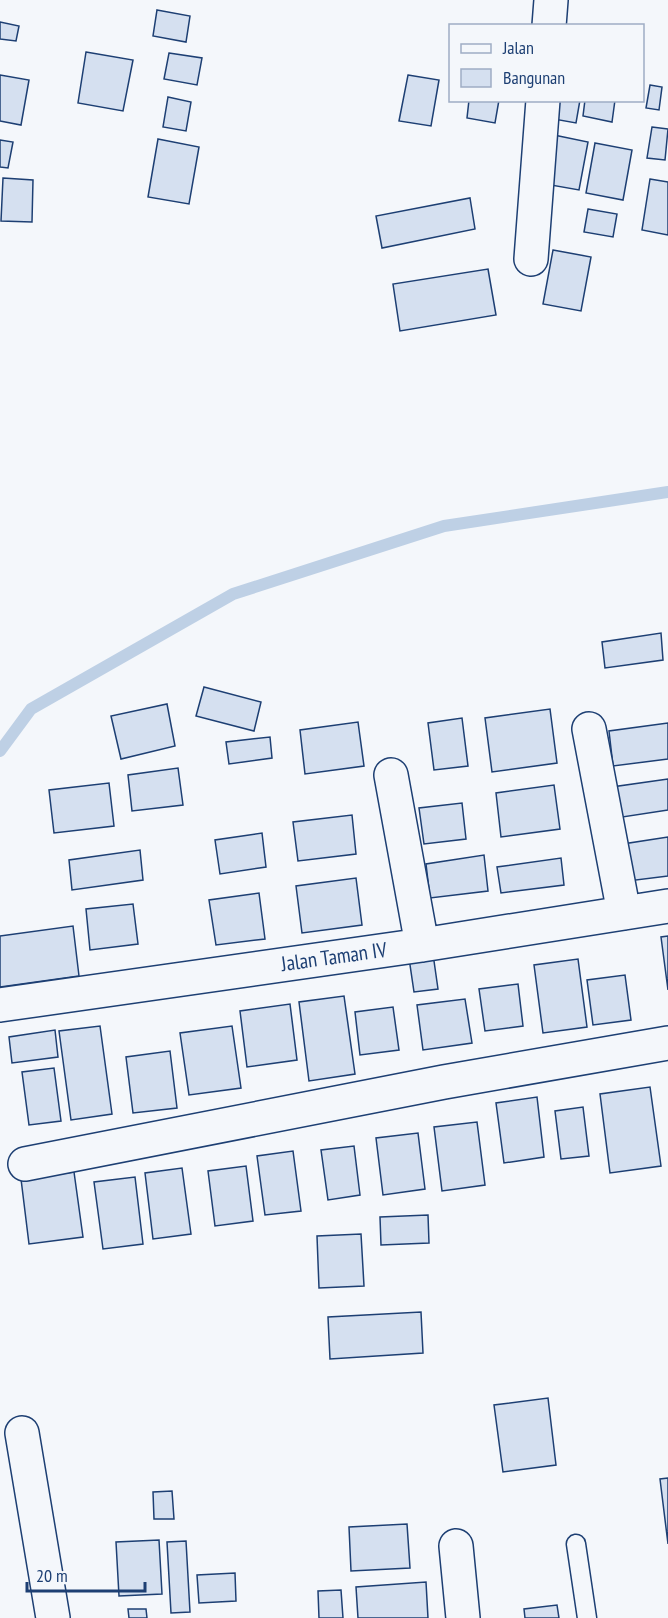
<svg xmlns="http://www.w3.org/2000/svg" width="668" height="1618" font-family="'PT Sans Narrow',sans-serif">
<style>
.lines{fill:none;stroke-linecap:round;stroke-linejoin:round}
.stream{stroke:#bed0e5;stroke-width:12}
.building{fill:#d5e0f0;stroke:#1d3f73;stroke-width:1.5}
.lane-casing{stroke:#1d3f73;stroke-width:21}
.street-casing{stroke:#1d3f73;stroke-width:36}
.lane{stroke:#f4f7fb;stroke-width:18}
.street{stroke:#f4f7fb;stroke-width:33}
.labels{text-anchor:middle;stroke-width:4.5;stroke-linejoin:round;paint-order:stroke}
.street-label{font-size:21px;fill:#1d3f73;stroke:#f4f7fb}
</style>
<rect width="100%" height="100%" fill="#f4f7fb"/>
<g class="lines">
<path class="stream" d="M 0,751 L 31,709 L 233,594 L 444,526 L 668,492"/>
</g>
<path class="building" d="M 157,10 L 190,16 L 186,42 L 153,36 Z
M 0,22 L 19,26 L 16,41 L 0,39 Z
M 86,52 L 133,60 L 123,111 L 78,103 Z
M 169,53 L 202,58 L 197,85 L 164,79 Z
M 0,75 L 29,80 L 21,125 L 0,121 Z
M 408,75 L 439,80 L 431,126 L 399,121 Z
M 650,85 L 662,87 L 659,110 L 646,108 Z
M 168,97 L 191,102 L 186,131 L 163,127 Z
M 469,100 L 499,100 L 495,123 L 467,118 Z
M 551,100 L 580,100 L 576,123 L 548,118 Z
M 585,100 L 615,100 L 612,122 L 583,116 Z
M 652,127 L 668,129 L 665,160 L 647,158 Z
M 554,135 L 588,142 L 579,190 L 545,184 Z
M 158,139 L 199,147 L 189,204 L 148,197 Z
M 0,140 L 13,142 L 8,168 L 0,167 Z
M 595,143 L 632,150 L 623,200 L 586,193 Z
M 3,178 L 33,180 L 32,222 L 1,221 Z
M 650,179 L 668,182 L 668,235 L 642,230 Z
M 470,198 L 475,229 L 382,248 L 376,216 Z
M 588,209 L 617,214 L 613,237 L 584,232 Z
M 553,250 L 591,257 L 581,311 L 543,304 Z
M 488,269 L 496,315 L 400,331 L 393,284 Z
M 661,633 L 663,660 L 605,668 L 602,642 Z
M 204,687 L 261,702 L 254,731 L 196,716 Z
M 167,704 L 175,746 L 121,759 L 111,716 Z
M 550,709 L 557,763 L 492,772 L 485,718 Z
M 462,718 L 468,766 L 434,770 L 428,723 Z
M 358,722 L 364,766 L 305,774 L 300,730 Z
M 668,723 L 668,759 L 613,766 L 609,731 Z
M 270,737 L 272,758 L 229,764 L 226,742 Z
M 178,768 L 183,805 L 132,811 L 128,775 Z
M 668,779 L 668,810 L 616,818 L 612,787 Z
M 109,783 L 114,826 L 54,833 L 49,790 Z
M 554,785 L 560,829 L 501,837 L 496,793 Z
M 462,803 L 466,839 L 424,844 L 419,808 Z
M 352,815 L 356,854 L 298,861 L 293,822 Z
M 262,833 L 266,867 L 220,874 L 215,840 Z
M 668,837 L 668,876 L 628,881 L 623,844 Z
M 140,850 L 143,880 L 72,890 L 69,860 Z
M 484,855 L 488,891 L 430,898 L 426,864 Z
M 561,858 L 564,885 L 501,893 L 497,867 Z
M 356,878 L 362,925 L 302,933 L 296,886 Z
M 259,893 L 265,939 L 216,945 L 209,900 Z
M 133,904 L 138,944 L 90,950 L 86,909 Z
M 73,926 L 79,976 L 0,987 L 0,936 Z
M 668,936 L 668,990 L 661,937 Z
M 433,954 L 438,989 L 414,992 L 409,958 Z
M 578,959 L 587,1027 L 543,1033 L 534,965 Z
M 625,975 L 631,1020 L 593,1025 L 587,980 Z
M 518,984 L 523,1026 L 485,1031 L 479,989 Z
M 344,996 L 355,1074 L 309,1081 L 299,1002 Z
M 465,999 L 472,1043 L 423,1050 L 417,1005 Z
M 290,1004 L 297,1060 L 247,1067 L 240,1011 Z
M 393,1007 L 399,1050 L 360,1055 L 355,1012 Z
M 100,1026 L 112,1114 L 71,1120 L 59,1031 Z
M 232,1026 L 241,1088 L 189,1095 L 180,1033 Z
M 55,1030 L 58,1057 L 12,1063 L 9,1037 Z
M 170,1051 L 177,1108 L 133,1113 L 126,1057 Z
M 54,1068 L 61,1121 L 29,1125 L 22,1072 Z
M 650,1087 L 661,1166 L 610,1173 L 600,1094 Z
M 537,1097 L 544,1157 L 504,1163 L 496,1103 Z
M 583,1107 L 589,1156 L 561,1159 L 555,1111 Z
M 477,1122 L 485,1185 L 442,1191 L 434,1127 Z
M 418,1133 L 425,1189 L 383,1195 L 376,1138 Z
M 354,1146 L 360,1195 L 328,1200 L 321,1150 Z
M 293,1151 L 301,1211 L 265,1215 L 257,1156 Z
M 246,1166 L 253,1221 L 215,1226 L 208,1171 Z
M 182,1168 L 191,1234 L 153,1239 L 145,1173 Z
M 74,1172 L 83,1237 L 29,1244 L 21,1179 Z
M 135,1177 L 143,1244 L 103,1249 L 94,1182 Z
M 428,1215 L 429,1243 L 381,1245 L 380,1217 Z
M 361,1234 L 364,1286 L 319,1288 L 317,1236 Z
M 421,1312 L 423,1353 L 330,1359 L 328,1317 Z
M 548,1398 L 556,1465 L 503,1472 L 494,1405 Z
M 668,1478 L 668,1544 L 660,1479 Z
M 172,1491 L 174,1519 L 154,1519 L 153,1492 Z
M 407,1524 L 410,1568 L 351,1571 L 349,1527 Z
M 159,1540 L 162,1594 L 119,1596 L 116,1542 Z
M 186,1541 L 190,1612 L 171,1613 L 167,1542 Z
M 235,1573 L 236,1601 L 199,1603 L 197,1575 Z
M 426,1582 L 428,1618 L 358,1618 L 356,1587 Z
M 341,1590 L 343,1618 L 319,1618 L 318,1591 Z
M 557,1605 L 559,1618 L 525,1618 L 524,1609 Z
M 128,1609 L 146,1609 L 147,1618 L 129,1618 Z"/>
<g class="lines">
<defs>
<path id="lane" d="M 576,1544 L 587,1618"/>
<path id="street" d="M 549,26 L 551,0
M 531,259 L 543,100
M 589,729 L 624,913
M 391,775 L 422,945
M 0,1005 L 422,945 L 668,906
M 25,1164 L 444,1082 L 668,1043
M 22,1433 L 53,1618
M 456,1546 L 463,1618"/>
</defs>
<use href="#lane" class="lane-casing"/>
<use href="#street" class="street-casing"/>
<use href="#lane" class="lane"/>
<use href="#street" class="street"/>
</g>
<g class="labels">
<g class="street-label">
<text transform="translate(334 957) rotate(-8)" y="7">Jalan Taman IV</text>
</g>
</g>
<rect x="449" y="24" width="195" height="78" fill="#f4f7fb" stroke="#9eadc5" stroke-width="1.5"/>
<rect x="461" y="44" width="30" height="9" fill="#f4f7fb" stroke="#9eadc5" stroke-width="1.5"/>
<text x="503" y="54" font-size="18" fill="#1d3f73">Jalan</text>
<rect x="461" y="69" width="30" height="18" fill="#d5e0f0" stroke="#9eadc5" stroke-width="1.5"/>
<text x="503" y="84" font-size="18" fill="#1d3f73">Bangunan</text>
<path d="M27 1582v9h118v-9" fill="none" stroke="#1d3f73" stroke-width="3"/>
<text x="36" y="1582" font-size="18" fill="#1d3f73" stroke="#f4f7fb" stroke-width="4.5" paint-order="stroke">20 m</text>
</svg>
